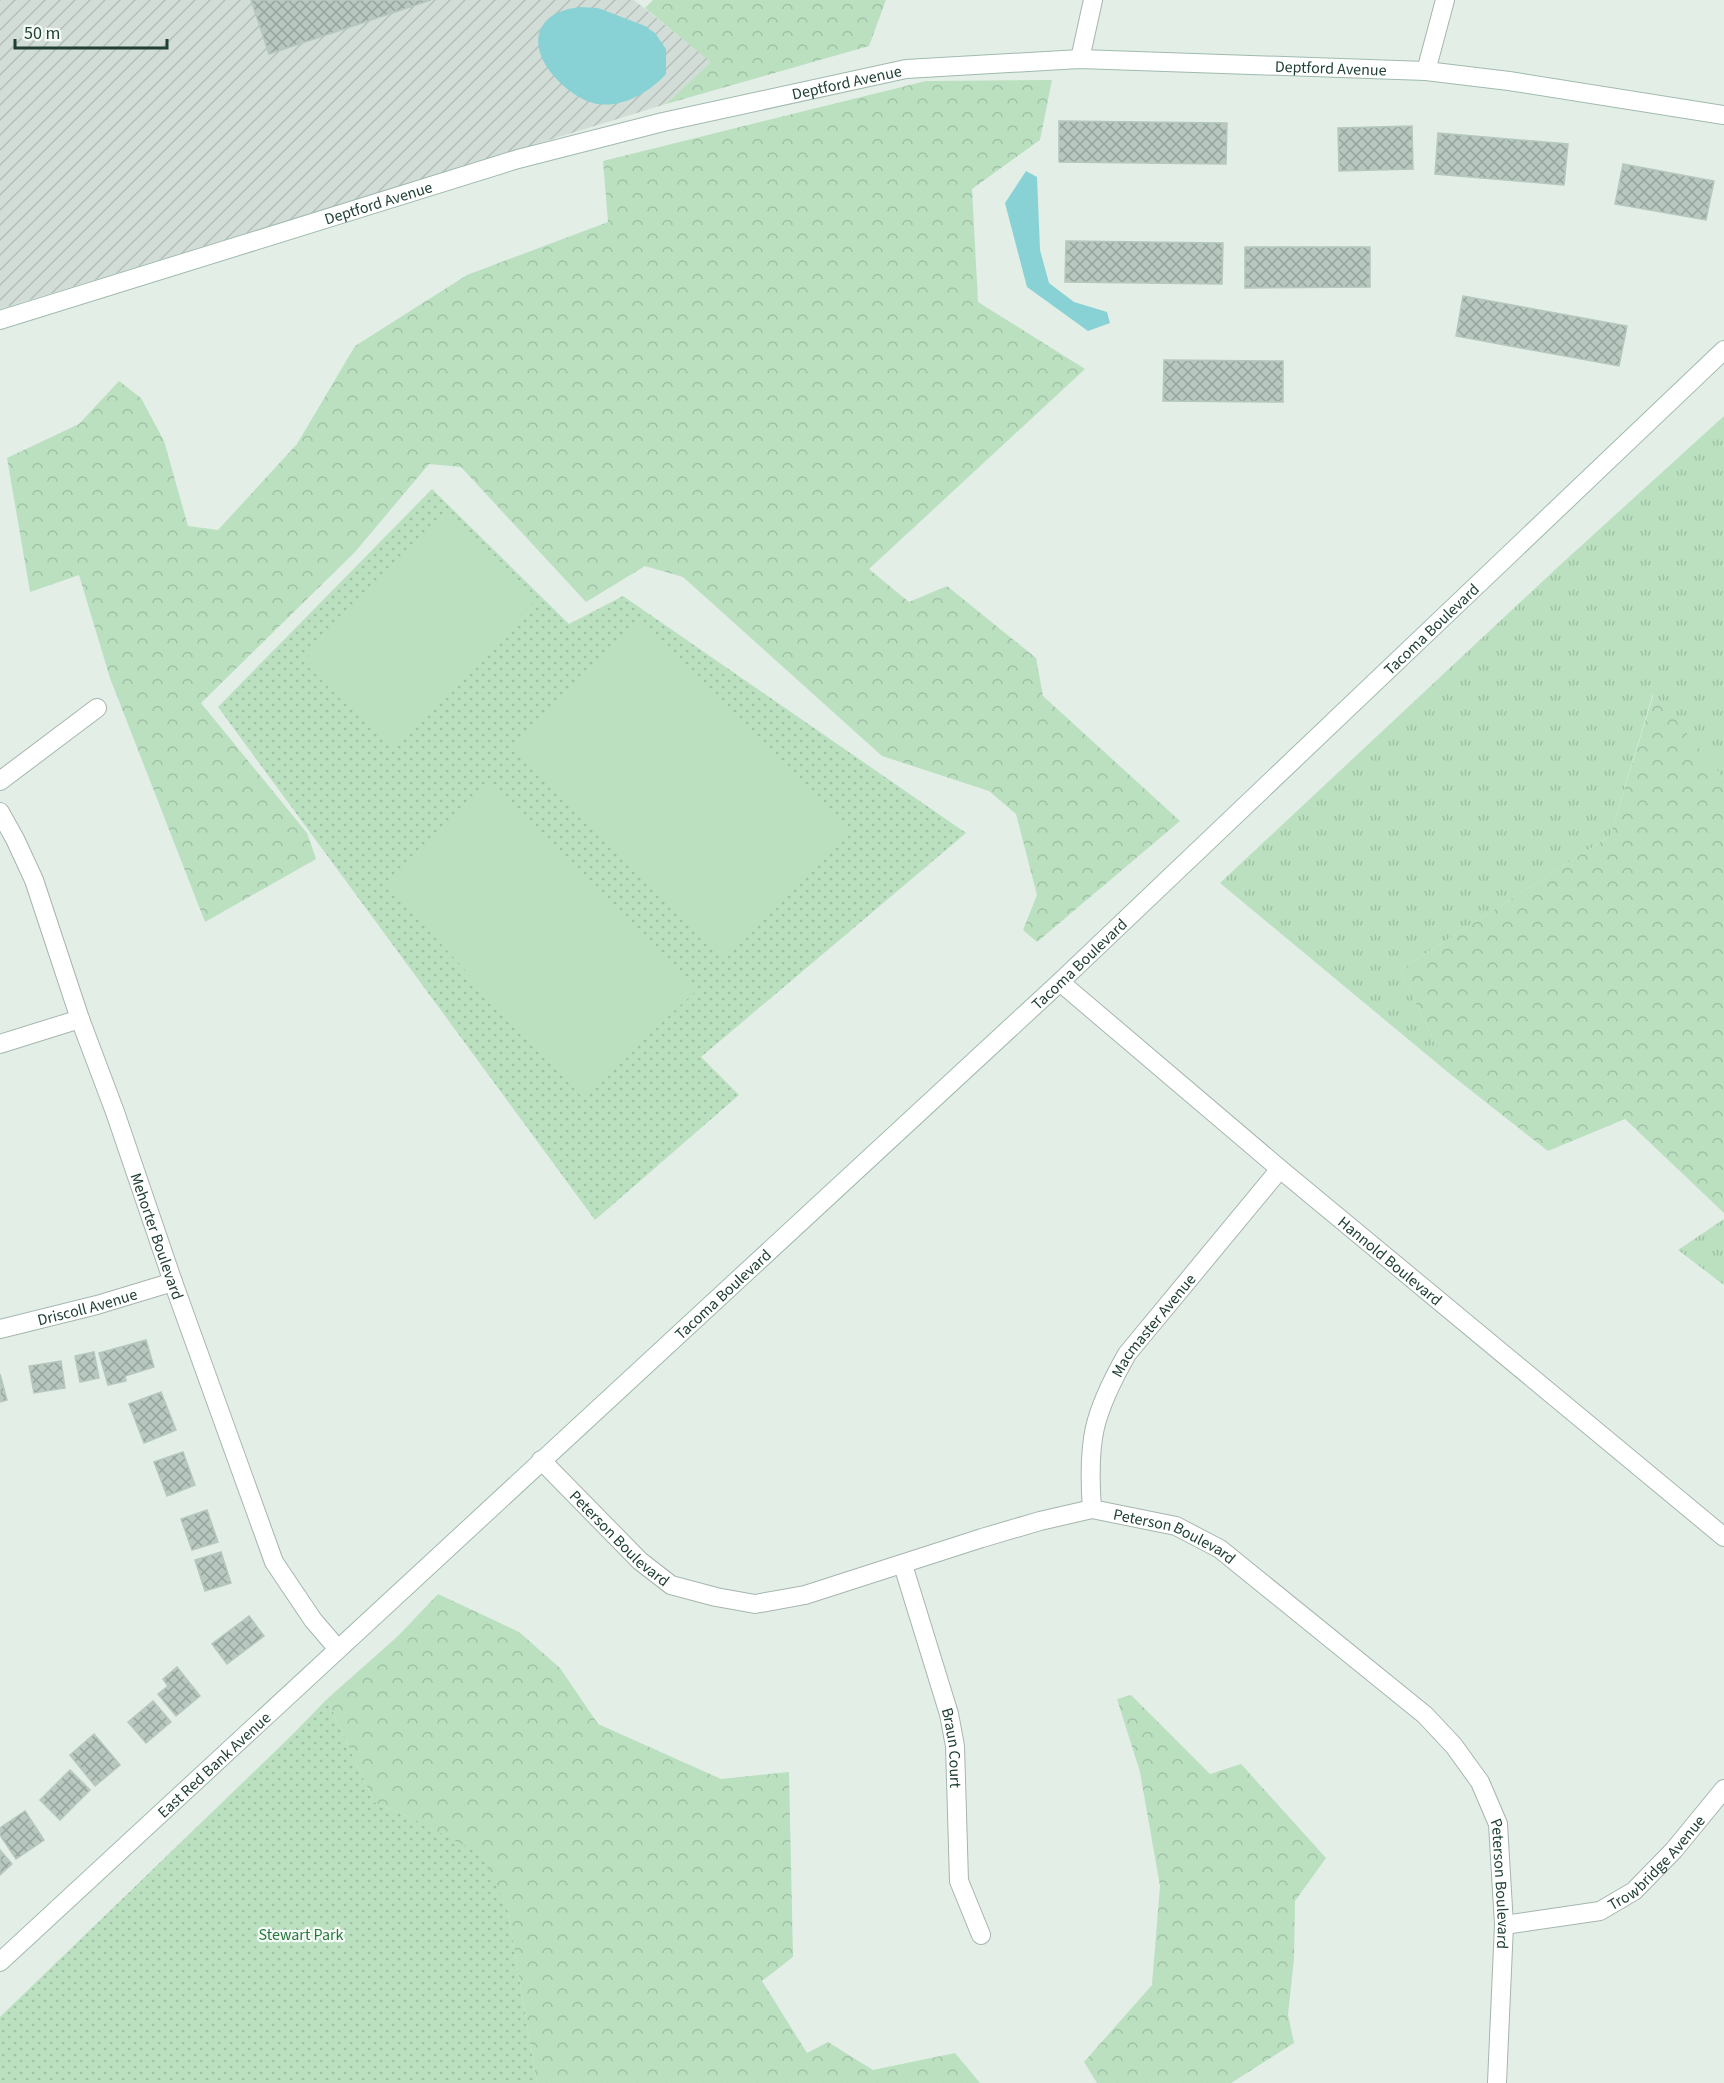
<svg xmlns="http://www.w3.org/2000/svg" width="1724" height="2083" font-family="'Source Sans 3',sans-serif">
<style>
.industrial{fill:url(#industrial-furrows)}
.grass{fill:url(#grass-tufts)}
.forest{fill:url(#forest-crowns)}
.park{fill:url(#park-dots)}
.garden{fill:#bae0c0}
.water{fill:#88d2d5}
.building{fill:url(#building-cross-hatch);stroke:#b5c8be;stroke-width:1.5}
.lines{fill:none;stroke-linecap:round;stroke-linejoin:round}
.street-casing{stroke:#a5b6ae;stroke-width:20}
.secondary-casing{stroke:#a0baae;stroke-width:20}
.street{stroke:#fff;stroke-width:18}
.secondary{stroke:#fff;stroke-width:18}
.labels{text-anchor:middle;stroke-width:4.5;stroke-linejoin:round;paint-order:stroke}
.street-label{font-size:16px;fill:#214034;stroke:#f4faf6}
.park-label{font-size:16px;fill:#29793f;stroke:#f4faf6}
</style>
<defs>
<pattern id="industrial-furrows" width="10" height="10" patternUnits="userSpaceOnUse" patternTransform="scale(1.5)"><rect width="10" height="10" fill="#d1ddd6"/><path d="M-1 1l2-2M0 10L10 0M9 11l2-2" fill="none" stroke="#b3bfb8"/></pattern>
<pattern id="grass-tufts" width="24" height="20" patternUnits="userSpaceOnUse" patternTransform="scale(1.5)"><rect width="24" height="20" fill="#bae0c0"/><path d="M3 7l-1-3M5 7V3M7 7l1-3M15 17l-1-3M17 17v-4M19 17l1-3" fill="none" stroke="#a0c1a6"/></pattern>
<pattern id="forest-crowns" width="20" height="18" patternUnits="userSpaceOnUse" patternTransform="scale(1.5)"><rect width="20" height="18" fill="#bae0c0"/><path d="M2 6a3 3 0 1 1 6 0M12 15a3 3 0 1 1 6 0" fill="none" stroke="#a0c1a6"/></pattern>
<pattern id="park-dots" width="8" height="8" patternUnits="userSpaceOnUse" patternTransform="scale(1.5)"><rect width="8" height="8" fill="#bae0c0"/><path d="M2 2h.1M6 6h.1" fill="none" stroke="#a0c1a6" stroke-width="1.8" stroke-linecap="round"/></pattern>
<pattern id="building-cross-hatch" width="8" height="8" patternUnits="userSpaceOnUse" patternTransform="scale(1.5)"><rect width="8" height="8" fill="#b8c8c0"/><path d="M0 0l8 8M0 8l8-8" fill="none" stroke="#95a49d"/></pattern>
</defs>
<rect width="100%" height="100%" fill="#e3eee7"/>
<path class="industrial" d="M 0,0 L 634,0 L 712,62 L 666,104 L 0,309 Z"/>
<path class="grass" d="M 1724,416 L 1724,779 L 1653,694 L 1610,836 L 1400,970 L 1450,1074 L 1220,883 L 1559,566 Z
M 1724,1219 L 1724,1285 L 1678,1250 Z"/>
<path class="forest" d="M 653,0 L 886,0 L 869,46 L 666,104 L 711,62 L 645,8 Z
M 1052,80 L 1040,140 L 972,189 L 978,302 L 1085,369 L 869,569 L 909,602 L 947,586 L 1036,658 L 1043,696 L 1180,821 L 1037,942 L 1023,930 L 1037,895 L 1016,814 L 989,791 L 882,756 L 683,577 L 645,566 L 586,602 L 461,467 L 429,464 L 355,552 L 201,703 L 307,833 L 316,859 L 205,922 L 110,678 L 79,575 L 30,592 L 7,458 L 79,424 L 119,381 L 141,398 L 164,441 L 188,526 L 218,530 L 297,444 L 355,346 L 467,275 L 608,222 L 603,161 L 926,81 Z
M 1654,693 L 1724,779 L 1724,1213 L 1625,1119 L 1548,1151 L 1450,1074 L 1400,970 L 1610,836 Z
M 438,1594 L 519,1632 L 560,1668 L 598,1724 L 721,1779 L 789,1772 L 793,1957 L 762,1981 L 807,2053 L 828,2042 L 873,2070 L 955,2053 L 980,2083 L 537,2083 L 507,1907 L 409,1817 L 374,1802 L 327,1699 L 398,1636 Z
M 1131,1695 L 1210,1774 L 1241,1764 L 1326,1858 L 1295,1901 L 1294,1958 L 1288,2015 L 1294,2043 L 1231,2083 L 1097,2083 L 1084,2062 L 1152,1985 L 1160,1886 L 1140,1772 L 1117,1699 Z"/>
<path class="park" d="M 432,489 L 569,624 L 623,596 L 966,833 L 701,1057 L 739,1095 L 595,1220 L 218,707 Z
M 327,1699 L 374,1802 L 409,1817 L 481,1854 L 507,1907 L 537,2083 L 0,2083 L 0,2017 L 293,1734 Z"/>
<path class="garden" d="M 448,511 L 537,598 L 392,749 L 303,662 Z
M 640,624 L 849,829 L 724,954 L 514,747 Z
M 487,783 L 695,992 L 581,1096 L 385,883 Z"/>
<path class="water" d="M 580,7 L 598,8 L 645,26 L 655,33 L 666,49 L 666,74 C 649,93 619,110 593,103 C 564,95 519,49 547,20 C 556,11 568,9 580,7 Z
M 1026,171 L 1037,177 L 1040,250 L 1049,283 L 1074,302 L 1107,312 L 1110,323 L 1088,331 L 1027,287 L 1005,203 Z"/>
<path class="building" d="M 251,0 L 431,0 L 269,54 Z
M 1059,121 L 1227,123 L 1226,164 L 1059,162 Z
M 1412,126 L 1413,169 L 1339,171 L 1338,128 Z
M 1438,133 L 1568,144 L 1564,185 L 1435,174 Z
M 1623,164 L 1714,181 L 1706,220 L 1615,204 Z
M 1066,241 L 1223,243 L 1222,284 L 1065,282 Z
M 1245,247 L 1370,247 L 1370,287 L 1245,288 Z
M 1463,296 L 1627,326 L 1619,366 L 1456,336 Z
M 1164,360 L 1283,361 L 1283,402 L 1163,401 Z
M 146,1340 L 154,1367 L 125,1376 L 126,1381 L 108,1385 L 99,1353 Z
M 94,1352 L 99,1378 L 80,1382 L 75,1356 Z
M 61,1361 L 65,1388 L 34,1393 L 29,1366 Z
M 0,1374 L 7,1400 L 0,1402 Z
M 161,1392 L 176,1430 L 144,1443 L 129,1404 Z
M 183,1452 L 195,1485 L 167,1496 L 154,1462 Z
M 207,1510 L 218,1542 L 192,1550 L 181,1519 Z
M 221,1552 L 231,1583 L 205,1591 L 195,1560 Z
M 249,1616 L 264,1636 L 227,1664 L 212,1644 Z
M 177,1667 L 200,1696 L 176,1716 L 158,1694 L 168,1686 L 163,1679 Z
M 153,1701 L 171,1722 L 146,1743 L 128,1722 Z
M 94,1734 L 120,1765 L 95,1786 L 70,1755 Z
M 70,1770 L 90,1790 L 60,1820 L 40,1800 Z
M 25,1811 L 44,1840 L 16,1859 L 0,1835 L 0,1828 Z
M 0,1850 L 12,1864 L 0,1875 Z"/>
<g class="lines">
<defs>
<g id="street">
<path d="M 1080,59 L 1093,0"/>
<path d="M 1426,71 L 1445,0"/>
<path d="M 0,781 L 97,708"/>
<path id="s1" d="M 0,812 L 15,839 L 34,880 L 80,1019 L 115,1112 L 173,1282 L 274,1562 L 313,1620 L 337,1648"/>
<path id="s2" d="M 1060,982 L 1280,1169 L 1724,1537"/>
<path d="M 0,1044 L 80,1019"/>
<path id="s3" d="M 0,1329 L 97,1305 L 173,1282"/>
<path id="s4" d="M 541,1460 L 640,1561 L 671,1585 L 716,1597 L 755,1604 L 805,1595 L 982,1538 L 1040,1521 L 1092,1509 L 1176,1526 L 1220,1549 L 1425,1715 L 1454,1746 L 1480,1782 L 1498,1824 L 1504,1925 L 1497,2083"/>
<path id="s5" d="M 1092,1509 C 1087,1440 1093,1414 1127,1354 L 1280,1169"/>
<path id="s6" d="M 903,1565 L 949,1714 L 955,1746 L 959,1881 L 981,1935"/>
<path id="s7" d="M 1504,1925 L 1600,1911 L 1634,1891 L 1674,1850 L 1724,1789"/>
</g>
<g id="secondary">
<path id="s8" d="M 0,320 L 518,159 L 663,122 L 906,69 L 1080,59 L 1426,71 L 1509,81 L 1724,115"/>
<path id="s9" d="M 0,1962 L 1060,982 L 1724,350"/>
</g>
</defs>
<use href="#street" class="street-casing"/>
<use href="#secondary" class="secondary-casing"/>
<use href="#street" class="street"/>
<use href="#secondary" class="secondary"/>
</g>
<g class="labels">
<g class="street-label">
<text dy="6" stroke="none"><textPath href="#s8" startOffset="1366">Deptford Avenue</textPath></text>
<text dy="6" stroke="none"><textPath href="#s8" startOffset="880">Deptford Avenue</textPath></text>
<text dy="6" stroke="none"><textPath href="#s8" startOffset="396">Deptford Avenue</textPath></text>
<text dy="6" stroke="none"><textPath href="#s9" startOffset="1956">Tacoma Boulevard</textPath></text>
<text dy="6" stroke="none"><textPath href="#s9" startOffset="1470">Tacoma Boulevard</textPath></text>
<text dy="6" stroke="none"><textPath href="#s1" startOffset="453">Mehorter Boulevard</textPath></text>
<text dy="6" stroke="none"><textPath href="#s2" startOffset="432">Hannold Boulevard</textPath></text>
<text dy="6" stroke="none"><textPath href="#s9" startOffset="984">Tacoma Boulevard</textPath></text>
<text dy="6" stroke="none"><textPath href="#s3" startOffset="90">Driscoll Avenue</textPath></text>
<text dy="6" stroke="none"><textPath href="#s5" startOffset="201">Macmaster Avenue</textPath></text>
<text dy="6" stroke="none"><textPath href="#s4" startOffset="111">Peterson Boulevard</textPath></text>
<text dy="6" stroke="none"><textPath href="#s4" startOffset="705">Peterson Boulevard</textPath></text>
<text dy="6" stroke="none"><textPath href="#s6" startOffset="190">Braun Court</textPath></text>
<text dy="6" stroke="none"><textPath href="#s9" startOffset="291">East Red Bank Avenue</textPath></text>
<text dy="6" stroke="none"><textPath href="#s7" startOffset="172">Trowbridge Avenue</textPath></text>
<text dy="6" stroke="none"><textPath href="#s4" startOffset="1209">Peterson Boulevard</textPath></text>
</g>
<g class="park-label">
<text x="301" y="1940">Stewart Park</text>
</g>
</g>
<path d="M15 39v9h152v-9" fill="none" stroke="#214034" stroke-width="3"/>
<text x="24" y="39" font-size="18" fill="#214034" stroke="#f4faf6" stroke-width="4.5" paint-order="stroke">50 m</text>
</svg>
